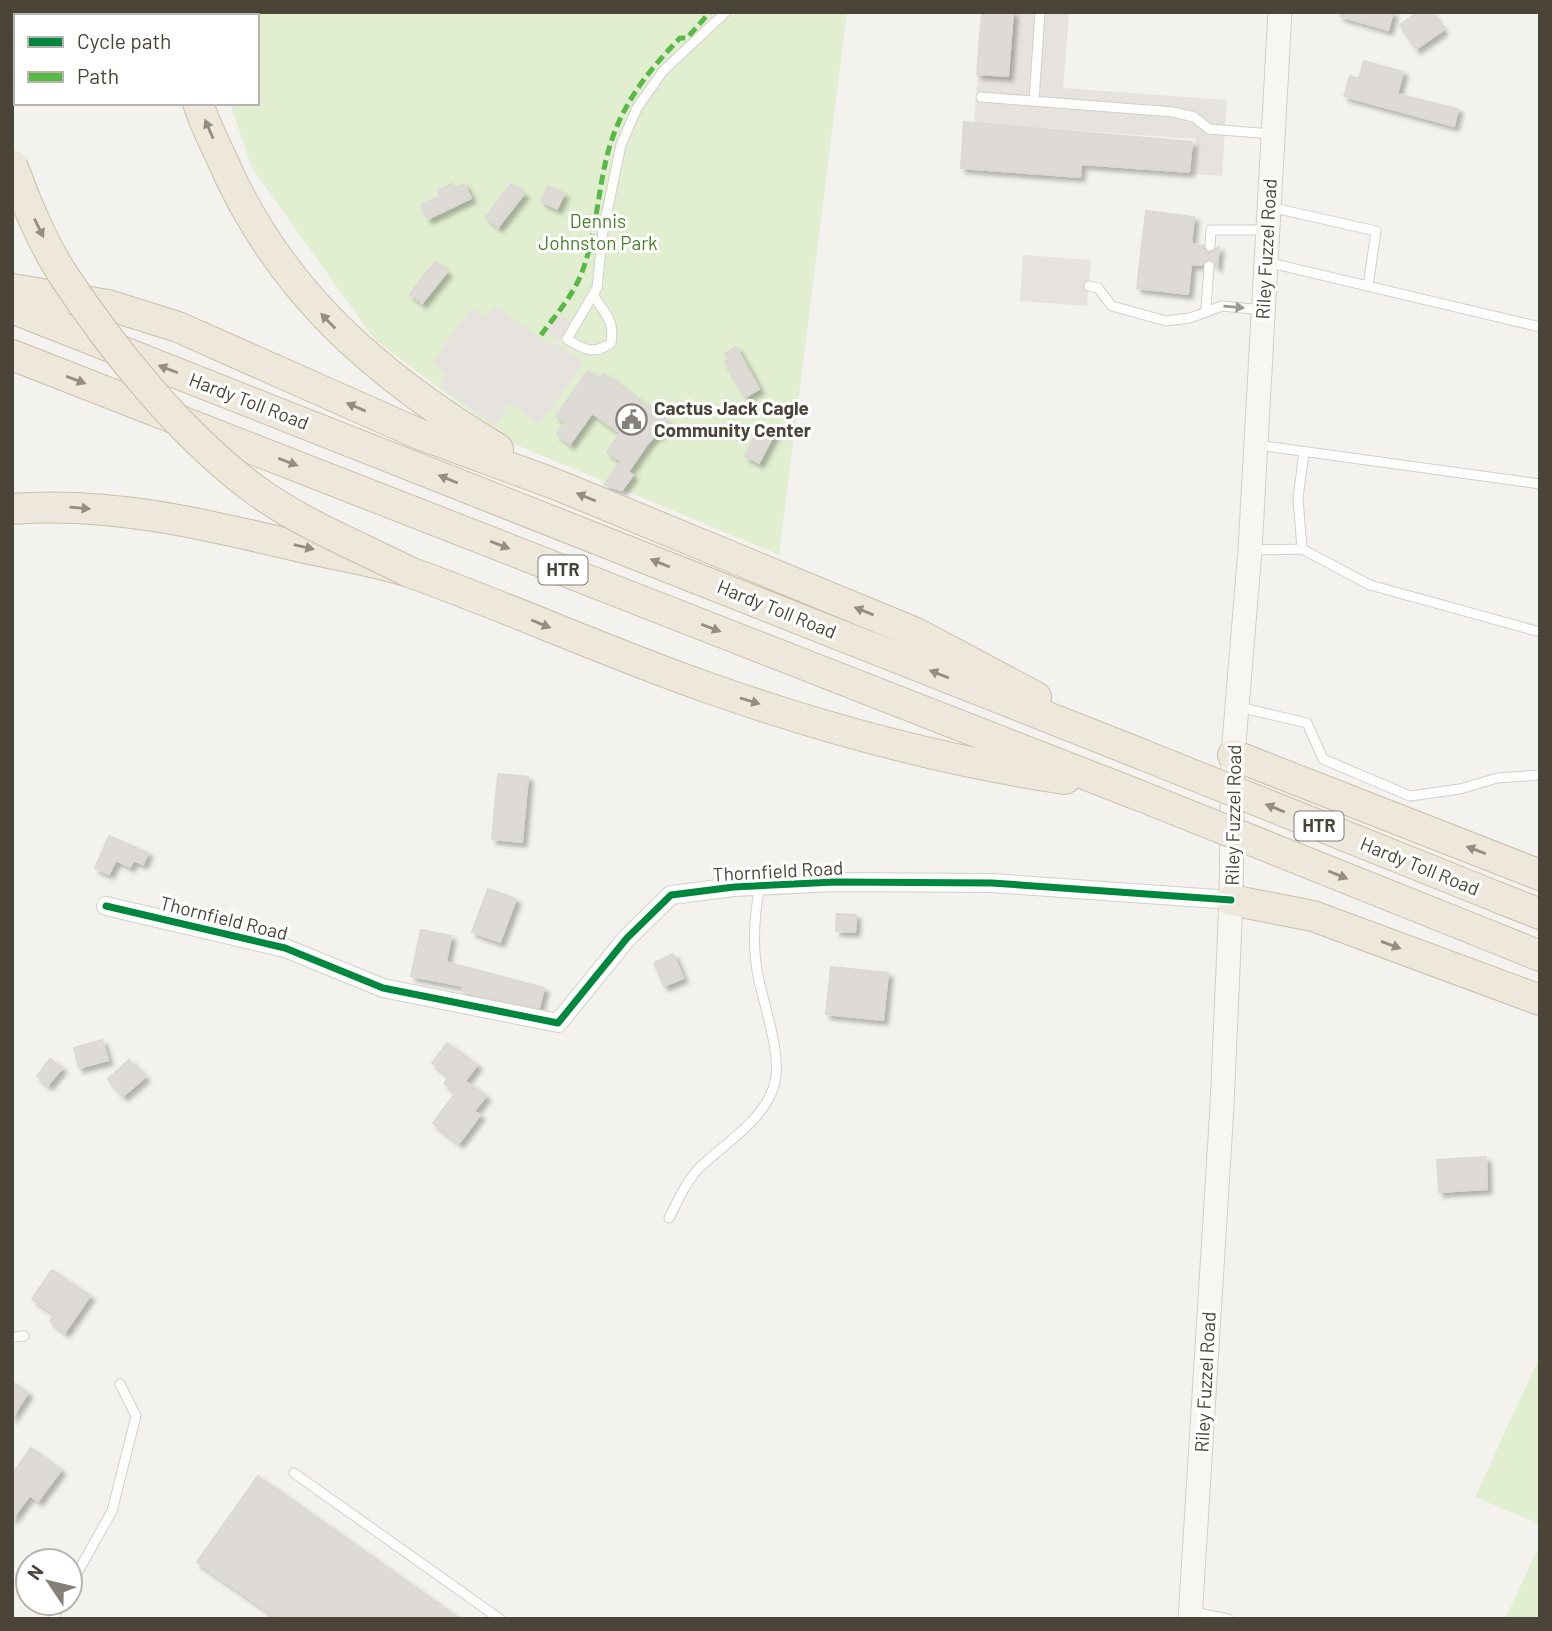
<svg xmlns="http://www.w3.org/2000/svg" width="1552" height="1631" font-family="Barlow,sans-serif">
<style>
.green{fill:#e1eecf}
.parking{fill:#e6e3df}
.building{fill:#dedbd6;stroke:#dcd9d4;stroke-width:2;filter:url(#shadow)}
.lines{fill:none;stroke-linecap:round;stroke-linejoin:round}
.service-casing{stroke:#d2d0cb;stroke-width:11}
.minor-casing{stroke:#d2d0cb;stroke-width:20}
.secondary-casing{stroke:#d3cfc5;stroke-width:25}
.motorway-casing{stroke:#ccbfa9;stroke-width:32}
.service{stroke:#fdfdfc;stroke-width:9}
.minor{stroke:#fdfdfc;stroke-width:18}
.secondary{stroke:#f7f6f1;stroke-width:23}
.motorway{stroke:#ede8db;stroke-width:30}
.motorway-bridge-casing{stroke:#ccbfa9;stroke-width:32;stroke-linecap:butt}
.motorway-bridge{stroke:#ede8db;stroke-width:30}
.quiet{stroke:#58b947;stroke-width:5;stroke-dasharray:10 5;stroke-linecap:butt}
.cycleway-casing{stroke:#fff;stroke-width:11}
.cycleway{stroke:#00873e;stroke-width:7}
.oneway{fill:#948e82}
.oneway2{fill:#9b9791}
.labels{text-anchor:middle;stroke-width:6;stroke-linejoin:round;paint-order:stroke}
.shield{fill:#fff;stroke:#817c74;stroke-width:2}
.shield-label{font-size:18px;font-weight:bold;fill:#4b4439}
.park-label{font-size:19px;fill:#4a7f2a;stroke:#fff}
.street-label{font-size:19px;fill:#4b4439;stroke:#fff}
.poi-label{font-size:19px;font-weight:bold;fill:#4b4439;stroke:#fff;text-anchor:start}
</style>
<defs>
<filter id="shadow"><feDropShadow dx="4.5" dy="4.5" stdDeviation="2" flood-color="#0004"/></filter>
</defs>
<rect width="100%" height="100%" fill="#f4f2ee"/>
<path class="green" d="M 198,12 L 847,12 L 779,555 L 512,443 L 374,339 L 252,168 L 230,103 L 257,103 L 257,16 L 200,16 Z
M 1540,1356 L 1540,1524 L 1475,1497 Z
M 1540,1544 L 1540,1619 L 1505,1619 Z"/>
<path class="parking" d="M 1013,12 L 1069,12 L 1063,88 L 1227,100 L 1222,176 L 1194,174 L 1196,139 L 974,123 L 978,74 Z
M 1023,255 L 1091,260 L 1087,306 L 1020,301 Z
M 495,306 L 553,346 L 557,340 L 545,332 L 558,313 L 571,322 L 557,343 L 584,362 L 539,425 L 510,404 L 495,426 L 439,386 L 446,373 L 432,363 L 471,308 L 487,317 Z"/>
<path class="building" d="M 982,12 L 1013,12 L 1008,76 L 977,74 Z
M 1341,12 L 1393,12 L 1388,30 L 1340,16 Z
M 1418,12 L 1430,12 L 1443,30 L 1416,49 L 1400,25 Z
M 1364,61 L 1403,72 L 1397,94 L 1458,109 L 1454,126 L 1344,96 L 1350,76 L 1359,79 Z
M 964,122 L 1192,142 L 1189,172 L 1081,164 L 1080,177 L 961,168 Z
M 452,184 L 454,189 L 464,184 L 471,198 L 428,219 L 421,205 L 440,196 L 438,191 Z
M 511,184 L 524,194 L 498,227 L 486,217 Z
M 548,186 L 564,194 L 557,209 L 541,201 Z
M 1146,211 L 1194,217 L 1191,244 L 1203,246 L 1209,253 L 1219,247 L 1217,267 L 1210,259 L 1202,265 L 1191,264 L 1188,294 L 1137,288 Z
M 435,262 L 447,272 L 422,303 L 410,294 Z
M 736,347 L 759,389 L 745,397 L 725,362 L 729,360 L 725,354 Z
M 588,371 L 600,379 L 604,374 L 669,423 L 661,434 L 658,432 L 648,443 L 628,472 L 633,475 L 622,490 L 604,485 L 621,461 L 607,452 L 620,433 L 592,413 L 570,444 L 557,434 L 565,422 L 556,416 Z
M 760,425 L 775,432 L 759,463 L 745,456 Z
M 498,774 L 528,777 L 522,842 L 492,839 Z
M 109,836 L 148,853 L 143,864 L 133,860 L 130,867 L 116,860 L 109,874 L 95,868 Z
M 488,889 L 516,899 L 500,942 L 472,932 Z
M 837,914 L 856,915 L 855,932 L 836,931 Z
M 421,930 L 451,936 L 446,962 L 544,988 L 539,1008 L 479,996 L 462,991 L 463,986 L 411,976 Z
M 673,954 L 683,978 L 664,986 L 654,963 Z
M 831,967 L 888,973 L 883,1020 L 826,1014 Z
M 102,1040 L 108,1060 L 79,1068 L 74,1048 Z
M 447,1043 L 477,1065 L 465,1081 L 486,1096 L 474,1111 L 480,1115 L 459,1143 L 433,1123 L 456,1092 L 444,1083 L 450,1076 L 432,1063 Z
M 50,1059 L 62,1068 L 48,1085 L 37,1076 Z
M 129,1060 L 145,1077 L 123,1096 L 108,1079 Z
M 1486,1157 L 1487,1189 L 1439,1192 L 1437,1160 Z
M 52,1270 L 90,1296 L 65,1332 L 50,1321 L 55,1314 L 32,1299 Z
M 12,1382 L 28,1393 L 12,1417 Z
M 31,1448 L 61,1470 L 38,1501 L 30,1495 L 12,1519 L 12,1474 Z
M 258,1476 L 460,1619 L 279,1619 L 197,1562 Z"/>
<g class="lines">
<defs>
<path id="service" d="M 981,97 L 1173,112 L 1194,117 L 1209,129 L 1272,134
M 1034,101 L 1040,12
M 1269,207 L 1376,231 L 1368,286
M 1210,246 L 1211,230 L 1266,230
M 1266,262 L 1540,327
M 1089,286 L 1098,288 L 1112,306 L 1166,321 L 1190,318 L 1222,306 L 1262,310
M 594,296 C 605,314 615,320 611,343 C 594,355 584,350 567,339 L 597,288 L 603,231 L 621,145 L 637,108 L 663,71 L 726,12
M 1206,309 L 1209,266
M 1257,445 L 1540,484
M 1302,549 L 1298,498 L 1304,452
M 1251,550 L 1302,549 L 1370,585 L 1540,632
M 1239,707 L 1307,723 L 1323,759 L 1410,796 L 1460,789 L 1497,778 L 1540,775
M 669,1218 C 678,1201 685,1183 699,1168 C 724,1144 763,1121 774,1086 C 783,1057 764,1006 758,976 C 752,945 754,916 760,886
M 12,1337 L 24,1336
M 294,1473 L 500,1619
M 70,1586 L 112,1511 L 136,1416 L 120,1384
M 1193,1612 L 1228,1619
M 53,1619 L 61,1603"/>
<path id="minor" d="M 106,906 L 285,948 L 383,988 L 558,1023 L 627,938 L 671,895 L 734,887 L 835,882 L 992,883 L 1231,900"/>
<path id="secondary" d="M 1190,1619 L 1222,1106 L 1231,900 L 1233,755 L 1250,550 L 1280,12"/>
<path id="motorway" d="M 175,12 L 176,16
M 198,103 C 204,122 213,140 221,157 C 278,291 376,375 498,449
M 12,289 L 108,305 L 178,327 L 419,434 L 555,484 L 916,633 L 1036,697
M 12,308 L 1141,754
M 12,355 L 1138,795
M 12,509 C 112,501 209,525 305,548 C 340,556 378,561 412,573 C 512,609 609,653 709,688 C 825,729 944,761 1065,779
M 1233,755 L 1540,875
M 1497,897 L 1540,914
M 1231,900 L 1313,916 L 1540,1000
M 1488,935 L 1540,956"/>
</defs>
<use href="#service" class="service-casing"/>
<use href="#minor" class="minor-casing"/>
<use href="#secondary" class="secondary-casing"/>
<use href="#motorway" class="motorway-casing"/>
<use href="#service" class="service"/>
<use href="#minor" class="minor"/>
<use href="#secondary" class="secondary"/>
<use href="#motorway" class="motorway"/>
<defs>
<path id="motorway-bridge" d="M 12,165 C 26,202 42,243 64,276 C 113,350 179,432 250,486 C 297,522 356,545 409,572
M 1141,754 L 1497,897
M 1138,795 L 1488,935"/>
</defs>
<use href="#motorway-bridge" class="motorway-bridge-casing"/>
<use href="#motorway-bridge" class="motorway-bridge"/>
<path class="quiet" d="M 541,335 C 554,317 571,298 580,277 C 596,239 597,195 607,156 C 619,108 646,73 680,38 L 687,38 L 710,12"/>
<defs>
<path id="cycleway" d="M 106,906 L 285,948 L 383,988 L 558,1023 L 627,938 L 671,895 L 734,887 L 835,882 L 992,883 L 1231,900"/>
</defs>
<use href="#cycleway" class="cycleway-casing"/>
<use href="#cycleway" class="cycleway"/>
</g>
<defs><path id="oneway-solid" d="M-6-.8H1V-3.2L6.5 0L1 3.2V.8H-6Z" transform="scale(1.75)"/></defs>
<g class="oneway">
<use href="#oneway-solid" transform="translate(209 129) rotate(-113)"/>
<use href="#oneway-solid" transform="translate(39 228) rotate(64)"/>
<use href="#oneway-solid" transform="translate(328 321) rotate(-134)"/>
<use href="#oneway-solid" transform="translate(168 369) rotate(-159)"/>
<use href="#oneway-solid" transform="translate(76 380) rotate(21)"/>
<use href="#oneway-solid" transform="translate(356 407) rotate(-157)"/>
<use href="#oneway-solid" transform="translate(288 462) rotate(21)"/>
<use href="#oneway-solid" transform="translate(448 479) rotate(-158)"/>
<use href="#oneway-solid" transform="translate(586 497) rotate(-158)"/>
<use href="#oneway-solid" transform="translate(80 508) rotate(5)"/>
<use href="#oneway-solid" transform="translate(500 545) rotate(21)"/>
<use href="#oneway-solid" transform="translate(304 547) rotate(13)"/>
<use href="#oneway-solid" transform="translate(660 563) rotate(-158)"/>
<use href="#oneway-solid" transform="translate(864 611) rotate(-158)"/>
<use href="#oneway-solid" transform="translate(541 624) rotate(22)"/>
<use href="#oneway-solid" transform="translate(711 628) rotate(21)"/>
<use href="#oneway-solid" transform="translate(939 674) rotate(-158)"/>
<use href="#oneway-solid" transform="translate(750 701) rotate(17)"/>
<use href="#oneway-solid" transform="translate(1275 808) rotate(-158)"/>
<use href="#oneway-solid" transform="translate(1476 850) rotate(-159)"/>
<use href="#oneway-solid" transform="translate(1338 875) rotate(22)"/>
<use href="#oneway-solid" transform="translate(1391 945) rotate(20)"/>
</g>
<use class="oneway2" href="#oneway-solid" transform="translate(1234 307) rotate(5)"/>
<defs>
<symbol id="civic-ring" viewBox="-11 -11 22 22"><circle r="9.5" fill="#fff" stroke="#868178" stroke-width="1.5"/><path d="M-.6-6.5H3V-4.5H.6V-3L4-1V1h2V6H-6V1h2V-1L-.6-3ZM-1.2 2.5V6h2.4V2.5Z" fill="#868178"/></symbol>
</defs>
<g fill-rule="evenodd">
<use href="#civic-ring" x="614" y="402" width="35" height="35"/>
</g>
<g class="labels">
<g class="shield">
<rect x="538.5" y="555.5" width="49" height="29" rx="5"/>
<rect x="1294.5" y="811.5" width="49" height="29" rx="5"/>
</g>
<g class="shield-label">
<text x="563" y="576">HTR</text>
<text x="1319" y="832">HTR</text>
</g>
<g class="park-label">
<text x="598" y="228">Dennis<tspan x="598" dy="22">Johnston Park</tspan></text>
</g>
<g class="street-label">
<text transform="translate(1266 249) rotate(-87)" y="7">Riley Fuzzel Road</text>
<text transform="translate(249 401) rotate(21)" y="7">Hardy Toll Road</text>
<text transform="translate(777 609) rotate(22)" y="7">Hardy Toll Road</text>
<text transform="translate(1233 815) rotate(-89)" y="7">Riley Fuzzel Road</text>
<text transform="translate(1420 866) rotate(22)" y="7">Hardy Toll Road</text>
<text transform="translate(778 871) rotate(-3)" y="7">Thornfield Road</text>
<text transform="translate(224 918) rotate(14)" y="7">Thornfield Road</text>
<text transform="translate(1205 1382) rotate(-87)" y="7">Riley Fuzzel Road</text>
</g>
<g class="poi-label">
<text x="654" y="415">Cactus Jack Cagle<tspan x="654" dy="22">Community Center</tspan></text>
</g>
</g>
<rect width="1552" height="1631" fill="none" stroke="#4b4439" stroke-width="28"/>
<rect x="14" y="14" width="245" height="91" fill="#ffffff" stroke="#b7b4b0" stroke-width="2"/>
<rect x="28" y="37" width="35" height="10" fill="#00873e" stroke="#b7b4b0" stroke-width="2"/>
<text x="77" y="49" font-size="21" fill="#4b4439">Cycle path</text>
<rect x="28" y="72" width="35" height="10" fill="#58b947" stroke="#b7b4b0" stroke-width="2"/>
<text x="77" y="84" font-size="21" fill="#4b4439">Path</text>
<g transform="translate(49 1582) rotate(305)"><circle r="33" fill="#ffffff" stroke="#b7b4b0" stroke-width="2"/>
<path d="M0-5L12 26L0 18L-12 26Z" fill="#868178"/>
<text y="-10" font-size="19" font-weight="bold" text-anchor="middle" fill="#4b4439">N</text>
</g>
</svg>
